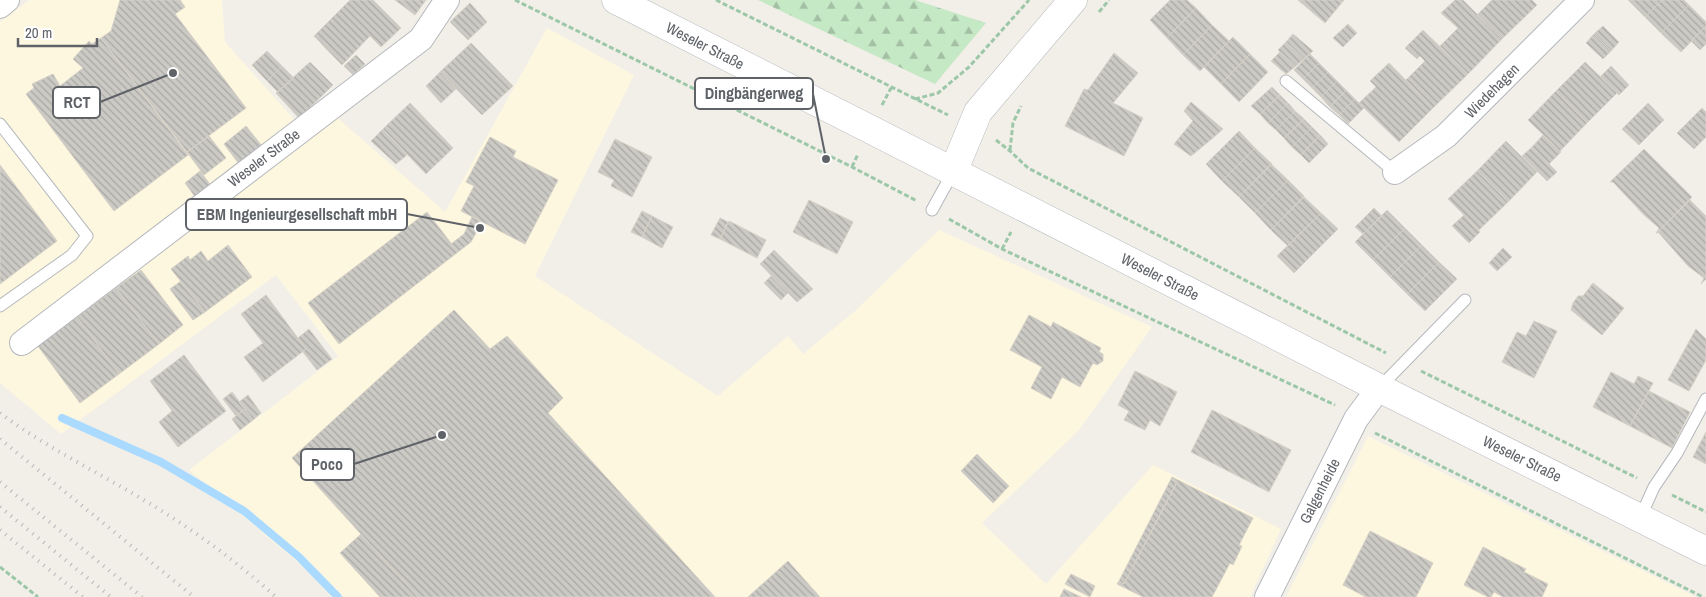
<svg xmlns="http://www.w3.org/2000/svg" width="1706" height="597" font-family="'Archivo Narrow',sans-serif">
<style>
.commercial{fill:#fef7e0}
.forest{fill:url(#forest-firs)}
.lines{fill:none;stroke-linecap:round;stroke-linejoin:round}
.stream{stroke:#aadaff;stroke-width:8}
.building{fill:url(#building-back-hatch);stroke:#d6d1c6}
.service-casing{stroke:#b5b8bc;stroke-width:13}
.minor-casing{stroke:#b5b8bc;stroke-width:26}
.tertiary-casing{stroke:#b5b8bc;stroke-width:29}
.secondary-casing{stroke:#b6babf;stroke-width:29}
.path{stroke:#9cc7a9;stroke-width:3;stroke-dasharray:5 2.5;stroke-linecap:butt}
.service{stroke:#fff;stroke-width:11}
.minor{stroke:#fff;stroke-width:24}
.tertiary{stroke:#fff;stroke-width:28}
.secondary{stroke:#fff;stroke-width:28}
.rail{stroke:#b6b7b8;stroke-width:4;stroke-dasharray:1 6;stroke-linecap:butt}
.labels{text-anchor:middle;stroke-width:4.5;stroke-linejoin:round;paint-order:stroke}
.street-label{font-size:15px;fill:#5f6368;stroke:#fff}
.leader{fill:none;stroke:#5f6368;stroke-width:2}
.callout-dot{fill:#5f6368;stroke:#fff;stroke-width:2}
.callout{fill:#fff;stroke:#5f6368;stroke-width:2}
.callout-label{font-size:16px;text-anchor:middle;font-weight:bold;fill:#5f6368}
</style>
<defs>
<pattern id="forest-firs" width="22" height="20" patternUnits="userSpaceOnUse" patternTransform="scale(1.25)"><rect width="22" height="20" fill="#c5e8c5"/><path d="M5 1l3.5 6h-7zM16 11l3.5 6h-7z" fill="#a3c0a4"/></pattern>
<pattern id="building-back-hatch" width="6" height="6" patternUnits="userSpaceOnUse" patternTransform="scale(1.25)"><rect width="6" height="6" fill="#cccac5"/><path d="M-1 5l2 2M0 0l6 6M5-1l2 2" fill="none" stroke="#a9a8a4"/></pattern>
</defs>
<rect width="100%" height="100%" fill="#f1efe8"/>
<path class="commercial" d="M 29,0 L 222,0 L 225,42 L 300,126 L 325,107 L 445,212 L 547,28 L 634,75 L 535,276 L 718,396 L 788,336 L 803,354 L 855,311 L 939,230 L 1152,327 L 1079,430 L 982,523 L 1046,584 L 1153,465 L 1281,529 L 1250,597 L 331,597 L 311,574 L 189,470 L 338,356 L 276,275 L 61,434 L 0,383 L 0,22 Z
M 1368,436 L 1696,597 L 1286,597 Z"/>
<path class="forest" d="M 758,0 L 915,0 L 986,23 L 935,84 Z"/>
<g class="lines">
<path class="stream" d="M 62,418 L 161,462 L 244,511 L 299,557 L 338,597"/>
</g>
<path class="building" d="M 120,0 L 180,0 L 185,7 L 175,14 L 246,108 L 187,152 L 101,38 L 111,31 Z
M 350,0 L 373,0 L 401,28 L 381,47 L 370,36 L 342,65 L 314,36 Z
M 395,0 L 426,0 L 415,15 Z
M 1170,0 L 1187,0 L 1196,8 L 1167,38 L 1150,20 Z
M 1298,0 L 1344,0 L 1325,23 Z
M 1455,0 L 1463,0 L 1502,39 L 1468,74 L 1440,46 L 1458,28 L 1441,13 Z
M 1492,0 L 1532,0 L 1537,5 L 1502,39 L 1477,15 Z
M 1628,0 L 1662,0 L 1645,17 Z
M 1662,0 L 1684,0 L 1689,5 L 1661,33 L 1645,17 Z
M 470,3 L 487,22 L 468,40 L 450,22 Z
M 1689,5 L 1706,22 L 1706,26 L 1681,52 L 1661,33 Z
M 1196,8 L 1212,25 L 1183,55 L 1167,38 Z
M 1348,24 L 1357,33 L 1343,47 L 1333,38 Z
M 1212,25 L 1229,41 L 1200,71 L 1183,55 Z
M 1603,26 L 1619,42 L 1611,51 L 1594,34 Z
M 1706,26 L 1706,44 L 1700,50 L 1691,41 Z
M 1423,30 L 1468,74 L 1433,108 L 1406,80 L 1425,61 L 1420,56 L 1417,59 L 1405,48 Z
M 1293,34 L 1313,51 L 1304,59 L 1286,42 Z
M 1594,34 L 1611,51 L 1603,59 L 1586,43 Z
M 1233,37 L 1250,54 L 1221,84 L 1204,67 Z
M 101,38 L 188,155 L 114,211 L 26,94 L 34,88 L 32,84 L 53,74 L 60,86 L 83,68 L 73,59 L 89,41 L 92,44 Z
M 1286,42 L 1304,59 L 1296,66 L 1278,50 Z
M 471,43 L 513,86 L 482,115 L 440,72 Z
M 267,51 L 282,66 L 267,81 L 252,65 Z
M 1280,52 L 1296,66 L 1286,74 L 1271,61 Z
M 1114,53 L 1138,73 L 1113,103 L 1143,118 L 1124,156 L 1065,126 L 1084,89 L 1088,90 Z
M 1250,54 L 1268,72 L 1239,102 L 1221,84 Z
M 1310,54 L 1319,63 L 1303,79 L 1294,70 Z
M 356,55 L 365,64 L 353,75 L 344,66 Z
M 310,62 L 333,85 L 299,118 L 276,93 Z
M 1585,62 L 1617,93 L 1587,123 L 1556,91 Z
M 1319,63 L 1328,72 L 1312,88 L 1303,79 Z
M 1389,63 L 1433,108 L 1399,142 L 1359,103 L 1376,87 L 1370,81 Z
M 282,66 L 294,78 L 278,92 L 267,81 Z
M 1611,66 L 1629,85 L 1619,95 L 1600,77 Z
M 440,72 L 456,89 L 441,103 L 426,86 Z
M 1328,72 L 1337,81 L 1321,97 L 1312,88 Z
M 1337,81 L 1346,90 L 1330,107 L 1321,97 Z
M 1272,87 L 1280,95 L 1260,114 L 1251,106 Z
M 1346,90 L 1355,99 L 1339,115 L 1330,107 Z
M 1556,91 L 1587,123 L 1560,151 L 1528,120 Z
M 1280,95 L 1288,103 L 1268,123 L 1260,114 Z
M 1355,99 L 1364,108 L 1348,124 L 1339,115 Z
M 1191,102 L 1223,129 L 1214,137 L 1184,111 Z
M 410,103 L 453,148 L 426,174 L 383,129 Z
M 1288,103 L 1295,111 L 1276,130 L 1268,123 Z
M 1648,103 L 1664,120 L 1639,145 L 1622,129 Z
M 1702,108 L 1706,112 L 1706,137 L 1694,149 L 1677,133 Z
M 1184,111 L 1214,137 L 1191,156 L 1174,144 L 1193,121 Z
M 1295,111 L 1304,119 L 1284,138 L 1276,130 Z
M 1304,119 L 1312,127 L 1292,147 L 1284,138 Z
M 246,126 L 262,146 L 239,164 L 224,144 Z
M 1312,127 L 1320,135 L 1301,155 L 1292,147 Z
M 383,129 L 407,155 L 396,164 L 371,141 Z
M 1239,131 L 1255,148 L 1222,181 L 1206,164 Z
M 1320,135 L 1328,144 L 1309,163 L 1301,155 Z
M 1543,135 L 1561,152 L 1549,164 L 1532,147 Z
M 209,136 L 226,158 L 204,175 L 187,152 Z
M 490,137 L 516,151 L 513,157 L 558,180 L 525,244 L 461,211 L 474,186 L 466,182 Z
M 615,139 L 652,157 L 632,197 L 611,186 L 614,180 L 598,172 Z
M 1506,141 L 1537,172 L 1508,202 L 1477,171 Z
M 1532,147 L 1557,172 L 1547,181 L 1522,156 Z
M 1255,148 L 1272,164 L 1239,197 L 1222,181 Z
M 1644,149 L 1692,197 L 1656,234 L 1659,228 L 1644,215 L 1613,182 L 1610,182 Z
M 1271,164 L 1288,180 L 1255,213 L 1239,197 Z
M 0,165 L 57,241 L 0,284 Z
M 200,171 L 212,187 L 196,198 L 185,183 Z
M 1477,171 L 1508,202 L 1479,230 L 1448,199 Z
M 1288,180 L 1304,196 L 1271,230 L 1255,213 Z
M 1304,197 L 1321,213 L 1288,246 L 1271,230 Z
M 809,200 L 853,222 L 837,254 L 793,232 Z
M 1690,200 L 1706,216 L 1706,279 L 1701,284 L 1704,278 L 1688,266 L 1658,232 Z
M 1374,208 L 1382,216 L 1363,234 L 1355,227 Z
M 1387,210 L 1405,228 L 1373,260 L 1355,242 Z
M 642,211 L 652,216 L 642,237 L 631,232 Z
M 427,212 L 458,252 L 339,344 L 308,303 Z
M 1321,213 L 1338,229 L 1294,273 L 1277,256 Z
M 1464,215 L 1480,232 L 1469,243 L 1452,226 Z
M 652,216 L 673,227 L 662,248 L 642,237 Z
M 472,217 L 482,222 L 471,242 L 458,252 L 451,244 L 464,234 Z
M 720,218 L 728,222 L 720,239 L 711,235 Z
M 729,221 L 766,240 L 757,258 L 720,239 Z
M 1405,228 L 1422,245 L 1390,277 L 1373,260 Z
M 228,245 L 252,277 L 205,312 L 171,269 L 188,256 L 190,260 L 201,251 L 208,261 Z
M 1422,245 L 1439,262 L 1407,294 L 1390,277 Z
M 1503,248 L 1512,257 L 1497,271 L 1489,263 Z
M 774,250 L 813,289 L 797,302 L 760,264 Z
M 1439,262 L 1457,279 L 1425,311 L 1407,294 Z
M 141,270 L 183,325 L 159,344 L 116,288 Z
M 771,276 L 788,293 L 781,300 L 764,283 Z
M 181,281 L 205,312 L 193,320 L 170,289 Z
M 1593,283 L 1624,308 L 1602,335 L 1571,310 L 1573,303 L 1578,296 L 1583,296 Z
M 116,288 L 159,344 L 119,374 L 77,317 Z
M 266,295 L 306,349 L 263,382 L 244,357 L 263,343 L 241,314 Z
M 454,310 L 490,349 L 507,336 L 563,398 L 548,413 L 715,597 L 418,597 L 292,458 Z
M 1029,315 L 1051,327 L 1053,322 L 1101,348 L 1099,352 L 1103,354 L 1103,361 L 1097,365 L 1093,363 L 1080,387 L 1062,377 L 1051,399 L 1031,388 L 1042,367 L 1010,350 Z
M 77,317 L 119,374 L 80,403 L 38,346 Z
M 1534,321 L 1557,331 L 1534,378 L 1502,362 L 1517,332 L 1526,336 Z
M 309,329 L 332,359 L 317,370 L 303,352 L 306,349 L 298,338 Z
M 1696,329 L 1706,339 L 1706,360 L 1689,391 L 1668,380 Z
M 184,355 L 226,411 L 178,447 L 159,422 L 172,411 L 150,381 Z
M 1135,371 L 1177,392 L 1160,426 L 1150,420 L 1145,430 L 1124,420 L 1129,411 L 1118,405 Z
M 1611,372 L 1634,384 L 1638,376 L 1653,383 L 1630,426 L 1593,407 Z
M 1649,391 L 1690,412 L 1672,448 L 1630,426 Z
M 232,392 L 245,409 L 236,416 L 223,399 Z
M 248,395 L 261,413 L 253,420 L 239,402 Z
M 245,409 L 253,420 L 240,430 L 232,419 Z
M 1212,410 L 1291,450 L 1269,492 L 1191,452 Z
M 1706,432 L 1706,464 L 1693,457 Z
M 977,454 L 1009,486 L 993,503 L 961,471 Z
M 1172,477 L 1253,518 L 1239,545 L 1242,546 L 1233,565 L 1230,563 L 1212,597 L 1143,597 L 1117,584 L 1119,581 L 1124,584 L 1177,482 L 1171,479 Z
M 1171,479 L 1177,482 L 1124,584 L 1119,581 Z
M 1370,531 L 1433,563 L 1416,597 L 1366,597 L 1343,585 Z
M 361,534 L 418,597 L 380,597 L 340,553 Z
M 1483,547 L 1526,569 L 1524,572 L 1548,584 L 1542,597 L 1503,597 L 1494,592 L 1491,597 L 1488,597 L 1464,585 Z
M 788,561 L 820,597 L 748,597 Z
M 1071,574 L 1095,586 L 1090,597 L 1065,584 Z
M 1064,589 L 1081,597 L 1060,597 Z"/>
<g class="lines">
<defs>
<path id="service" d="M 1286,81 L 1395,172
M 0,124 L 87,236 L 72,255 L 0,306
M 932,210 L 953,172
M 1379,388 L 1465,300
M 1640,518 L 1654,487 L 1677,453 L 1706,399"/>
<path id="minor" d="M 0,6 L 7,0
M 1395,172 L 1446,136 L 1582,0
M 22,343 L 421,39 L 447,0
M 1267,597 L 1356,419 L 1379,388"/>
<path id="tertiary" d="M 953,172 L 978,112 L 1073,0"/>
<path id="secondary" d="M 616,0 L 1379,388 L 1706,551"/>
</defs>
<use href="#service" class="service-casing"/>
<use href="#minor" class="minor-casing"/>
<use href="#tertiary" class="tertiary-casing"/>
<use href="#secondary" class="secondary-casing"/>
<path class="path" d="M 515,0 L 852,167 L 917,201
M 716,0 L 948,115
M 1099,12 L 1109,0
M 915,99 L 938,93 L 969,67 L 1029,0
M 882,105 L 891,88
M 996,140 L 1010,151 L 1028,168 L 1386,353
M 1010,150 L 1013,123 L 1021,106
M 852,167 L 858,154
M 949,219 L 1002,249 L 1335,405
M 1002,249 L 1011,232
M 1421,371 L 1637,478
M 1375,433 L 1703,597
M 1672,495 L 1706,512
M 0,567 L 38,597"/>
<use href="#service" class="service"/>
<use href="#minor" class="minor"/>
<use href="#tertiary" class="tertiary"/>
<use href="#secondary" class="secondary"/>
<path class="rail" d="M 0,413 C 43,445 91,469 137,496 C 187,525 234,559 276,597
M 0,439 L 194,597
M 0,482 L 142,597
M 0,507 L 111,597
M 0,530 L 83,597"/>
</g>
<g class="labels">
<g class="street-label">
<text transform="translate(705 46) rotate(27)" y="5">Weseler Straße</text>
<text transform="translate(1492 91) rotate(-45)" y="5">Wiedehagen</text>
<text transform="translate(264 158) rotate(-37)" y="5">Weseler Straße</text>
<text transform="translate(1160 277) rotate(27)" y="5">Weseler Straße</text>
<text transform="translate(1522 459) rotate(26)" y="5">Weseler Straße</text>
<text transform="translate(1320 491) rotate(-63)" y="5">Galgenheide</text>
</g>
</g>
<path class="leader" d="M826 159L813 94M173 73L100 102M480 228L407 214M442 435L354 464"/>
<g class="callout-dot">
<circle cx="826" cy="159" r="5"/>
<circle cx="173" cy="73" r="5"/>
<circle cx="480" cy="228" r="5"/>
<circle cx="442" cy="435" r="5"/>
</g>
<g class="callout">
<rect x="695" y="78" width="118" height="31" rx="5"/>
<rect x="53" y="87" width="47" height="31" rx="5"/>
<rect x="186" y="199" width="221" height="31" rx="5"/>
<rect x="301" y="449" width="53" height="31" rx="5"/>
</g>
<g class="callout-label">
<text x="754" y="99">Dingbängerweg</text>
<text x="77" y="108">RCT</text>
<text x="297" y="220">EBM Ingenieurgesellschaft mbH</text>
<text x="327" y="470">Poco</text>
</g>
<path d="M18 38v8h79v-8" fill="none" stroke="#5f6368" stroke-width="2.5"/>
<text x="25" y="38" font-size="15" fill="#5f6368" stroke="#ffffff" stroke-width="4" paint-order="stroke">20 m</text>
</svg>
